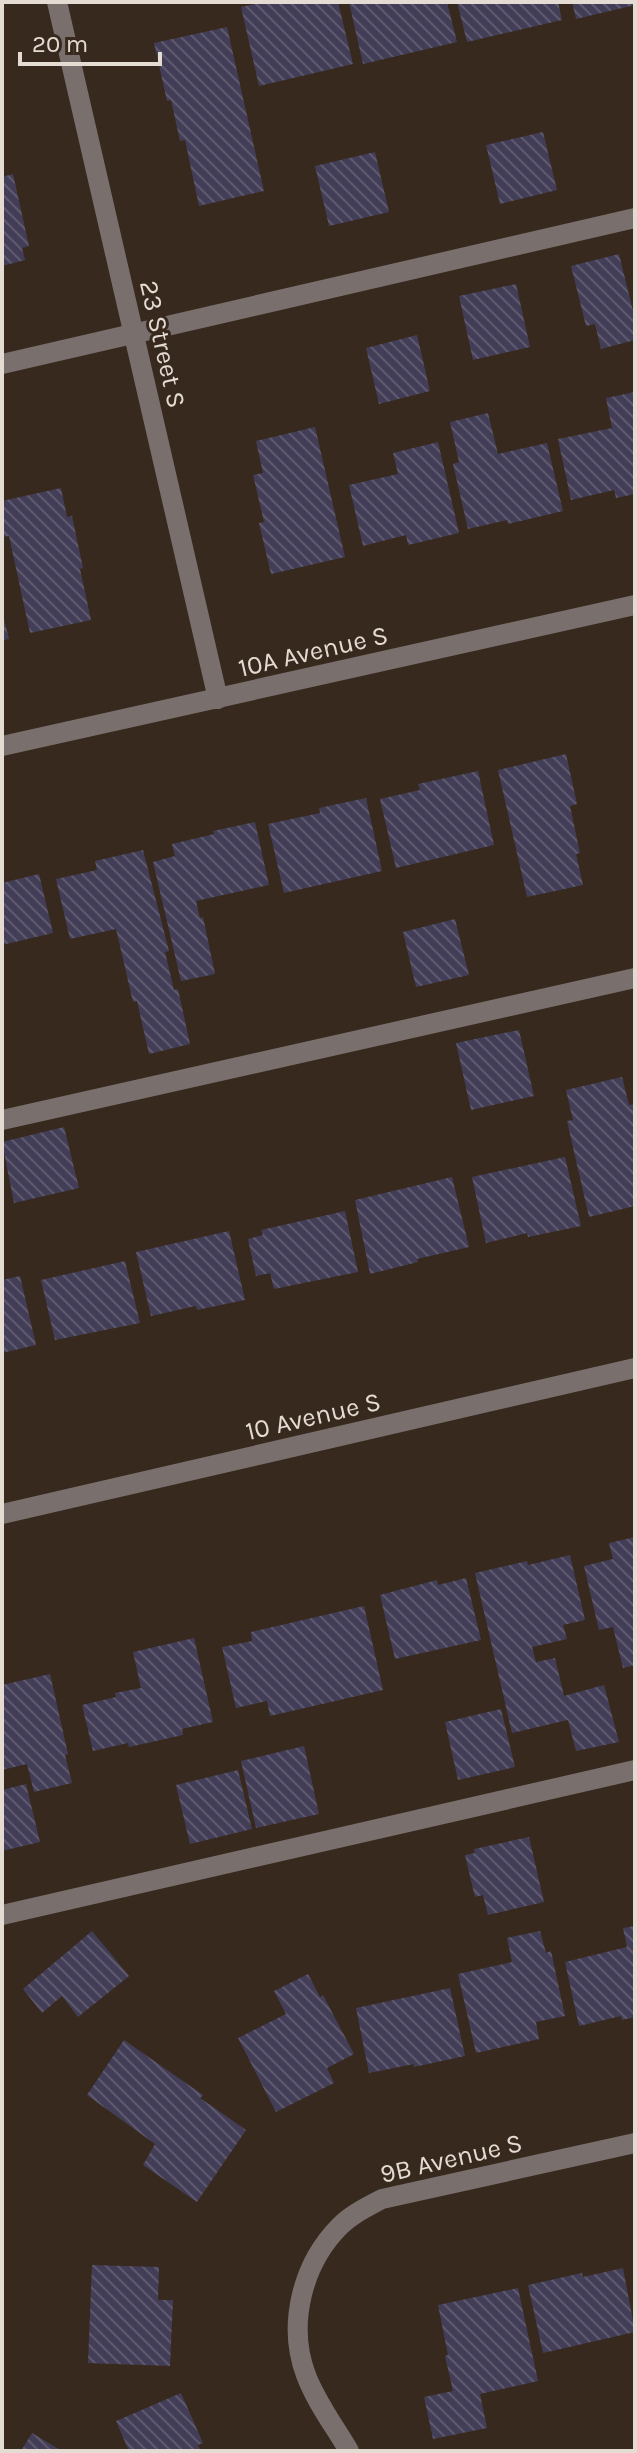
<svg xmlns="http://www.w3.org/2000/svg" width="637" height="2453" font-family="Karla,sans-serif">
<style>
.building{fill:url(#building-back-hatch)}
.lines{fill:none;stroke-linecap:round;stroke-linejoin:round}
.minor{stroke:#796f6d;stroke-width:20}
.labels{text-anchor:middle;stroke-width:6;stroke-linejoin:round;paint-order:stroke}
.street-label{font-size:26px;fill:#e4dbd3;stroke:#37291d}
</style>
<defs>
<pattern id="building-back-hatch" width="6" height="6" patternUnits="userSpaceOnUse" patternTransform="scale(2)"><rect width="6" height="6" fill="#433e57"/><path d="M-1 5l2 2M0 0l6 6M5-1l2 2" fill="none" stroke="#5e596e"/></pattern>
</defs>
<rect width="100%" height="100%" fill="#37291d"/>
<path class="building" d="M 264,2 L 338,2 L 353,64 L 259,86 L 241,7 Z
M 349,2 L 447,2 L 457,42 L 363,64 Z
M 457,2 L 558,2 L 562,20 L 467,42 Z
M 572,2 L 635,2 L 635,5 L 576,19 Z
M 227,27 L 264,191 L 199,206 L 185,140 L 180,141 L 171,100 L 167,101 L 154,43 Z
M 543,132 L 557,190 L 500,204 L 486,145 Z
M 375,152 L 389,212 L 329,226 L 315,166 Z
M 13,174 L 29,246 L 22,248 L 25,260 L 2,266 L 2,177 Z
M 619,254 L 635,319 L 635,340 L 601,349 L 595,324 L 586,326 L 571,266 Z
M 516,284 L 530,347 L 473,360 L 459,296 Z
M 417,335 L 430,391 L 379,404 L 366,348 Z
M 635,392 L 635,494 L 616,498 L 614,490 L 571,500 L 558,439 L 612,428 L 606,398 Z
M 488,413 L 498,454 L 547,443 L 563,511 L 508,524 L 507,520 L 468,529 L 453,464 L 459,462 L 450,422 Z
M 315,427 L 345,557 L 271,574 L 259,523 L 264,522 L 253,475 L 263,473 L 256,441 Z
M 438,442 L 459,533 L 408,545 L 406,535 L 363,546 L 349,485 L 398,474 L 393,453 Z
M 61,488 L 67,517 L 72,516 L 83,568 L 80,569 L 91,620 L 30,633 L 9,536 L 2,537 L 2,501 Z
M 2,611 L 9,639 L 2,640 Z
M 566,754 L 577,804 L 570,806 L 580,853 L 576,854 L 583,885 L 527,897 L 498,770 Z
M 478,771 L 494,845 L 396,868 L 380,799 L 420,790 L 418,784 Z
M 366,798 L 382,871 L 284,893 L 268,824 L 320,813 L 319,808 Z
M 255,822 L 269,885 L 196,901 L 200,918 L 203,917 L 215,974 L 181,981 L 153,862 L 175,856 L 172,844 L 214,834 L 213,831 Z
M 143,850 L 169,951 L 165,952 L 174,990 L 178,989 L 190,1044 L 149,1054 L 137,1001 L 133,1002 L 116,929 L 70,939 L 56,879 L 97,870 L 95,861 Z
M 39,874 L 53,933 L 2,945 L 2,883 Z
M 455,919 L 469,975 L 416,987 L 403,932 Z
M 519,1030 L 534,1096 L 471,1110 L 456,1043 Z
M 622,1077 L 629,1105 L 635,1104 L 635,1206 L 589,1217 L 567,1121 L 573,1120 L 566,1090 Z
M 64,1127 L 79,1188 L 14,1203 L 2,1142 Z
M 565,1157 L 581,1226 L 528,1237 L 527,1233 L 486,1243 L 472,1177 Z
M 452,1177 L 469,1247 L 417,1259 L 418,1262 L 370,1274 L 355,1200 Z
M 345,1211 L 358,1272 L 274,1289 L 270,1273 L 256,1276 L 248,1239 L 263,1235 L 261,1230 Z
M 229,1231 L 245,1300 L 197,1310 L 196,1306 L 151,1316 L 136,1252 Z
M 125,1261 L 140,1323 L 55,1340 L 41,1280 Z
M 20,1276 L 36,1345 L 2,1353 L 2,1280 Z
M 635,1537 L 635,1665 L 623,1668 L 613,1627 L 599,1630 L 584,1566 L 613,1559 L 609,1543 Z
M 570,1555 L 585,1620 L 563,1625 L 567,1639 L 532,1647 L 536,1662 L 555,1658 L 564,1696 L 604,1685 L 619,1742 L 576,1751 L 568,1720 L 512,1733 L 475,1573 L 527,1561 L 528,1565 Z
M 466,1578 L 481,1640 L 395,1659 L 380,1595 L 437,1580 L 438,1585 Z
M 364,1606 L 383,1690 L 270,1716 L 267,1701 L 236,1708 L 222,1647 L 252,1641 L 251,1632 Z
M 194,1638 L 213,1722 L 182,1729 L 183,1735 L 129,1747 L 128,1743 L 93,1751 L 82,1705 L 116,1697 L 115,1693 L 141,1688 L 133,1652 Z
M 50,1674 L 68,1754 L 65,1755 L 72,1783 L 34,1792 L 27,1764 L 2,1770 L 2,1685 Z
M 501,1709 L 515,1767 L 458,1780 L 445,1722 Z
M 304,1746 L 319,1814 L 256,1828 L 241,1761 Z
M 238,1770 L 252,1829 L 190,1844 L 176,1785 Z
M 26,1784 L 40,1842 L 2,1851 L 2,1790 Z
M 529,1837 L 544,1902 L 488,1915 L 483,1895 L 475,1897 L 465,1855 L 475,1853 L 474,1849 Z
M 635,1926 L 635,2017 L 622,2020 L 621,2016 L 579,2026 L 565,1962 L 627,1947 L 623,1928 Z
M 92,1931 L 129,1976 L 78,2017 L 62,1996 L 42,2013 L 23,1989 Z
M 540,1931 L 546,1953 L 551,1951 L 565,2016 L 536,2022 L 539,2039 L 476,2053 L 458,1974 L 512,1962 L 507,1938 Z
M 308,1974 L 320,1997 L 323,1995 L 354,2054 L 327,2068 L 334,2083 L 276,2112 L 238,2038 L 286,2014 L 274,1991 Z
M 450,1988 L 465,2056 L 414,2067 L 414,2064 L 369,2073 L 356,2008 Z
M 124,2040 L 203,2095 L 200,2098 L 246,2130 L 197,2202 L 143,2165 L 155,2144 L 87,2095 Z
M 92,2265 L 159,2267 L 158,2300 L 173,2300 L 170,2366 L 88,2363 Z
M 623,2268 L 635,2332 L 543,2353 L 528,2285 L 582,2273 L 583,2277 Z
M 518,2288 L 538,2381 L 480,2394 L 487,2428 L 433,2439 L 424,2397 L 453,2391 L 445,2356 L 448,2355 L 438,2305 Z
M 181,2393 L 203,2443 L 198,2445 L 201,2451 L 129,2451 L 116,2421 Z
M 32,2433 L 62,2451 L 21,2451 Z"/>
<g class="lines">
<path class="minor" d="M 57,2 L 218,699
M 2,364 L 635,218
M 2,746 L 635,605
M 2,1120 L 635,978
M 2,1514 L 635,1368
M 2,1915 L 635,1770
M 349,2451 C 335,2427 316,2402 306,2375 C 287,2325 302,2264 340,2226 C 352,2214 367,2207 382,2199 L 635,2143"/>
</g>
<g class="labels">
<g class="street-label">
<text transform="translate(163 344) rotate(77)" y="9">23 Street S</text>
<text transform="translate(313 651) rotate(-13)" y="9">10A Avenue S</text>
<text transform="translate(313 1416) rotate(-13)" y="9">10 Avenue S</text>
<text transform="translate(451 2158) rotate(-13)" y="9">9B Avenue S</text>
</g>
</g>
<rect width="637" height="2453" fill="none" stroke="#e4dbd3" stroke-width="8"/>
<path d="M20 52v12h140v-12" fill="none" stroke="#e4dbd3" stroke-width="4"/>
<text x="32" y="52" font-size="24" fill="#e4dbd3" stroke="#37291d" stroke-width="6" paint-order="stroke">20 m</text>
</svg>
